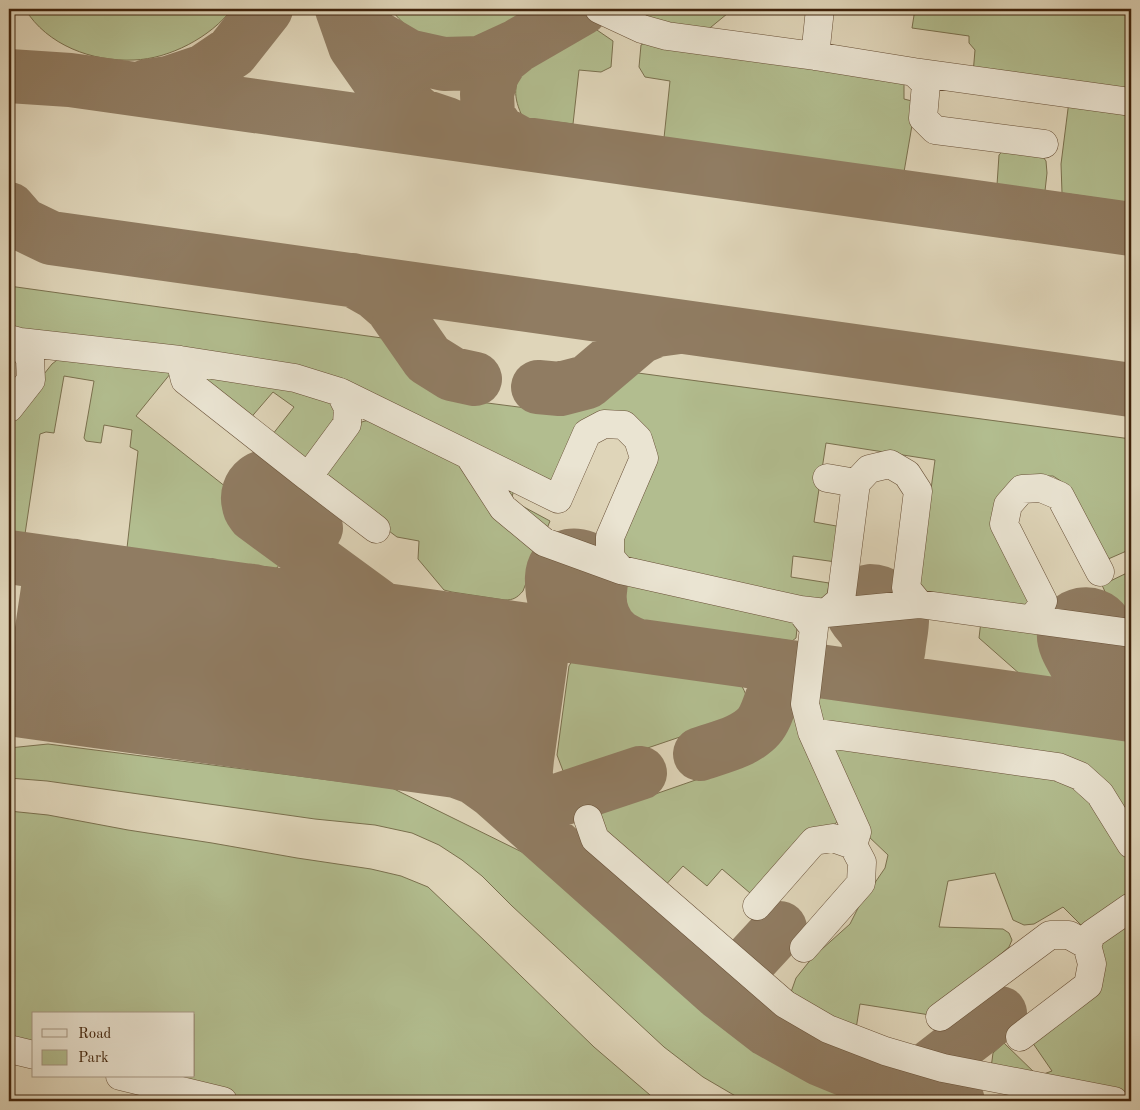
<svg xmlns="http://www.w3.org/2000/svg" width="1140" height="1110" font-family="'Old Standard TT',serif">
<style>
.green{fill:#b2bd8f;stroke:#7a704e}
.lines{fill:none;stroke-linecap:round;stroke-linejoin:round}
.taxiway{stroke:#907c62;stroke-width:54}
.minor-casing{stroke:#685037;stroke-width:29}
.minor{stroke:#eae4d2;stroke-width:28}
</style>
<rect width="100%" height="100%" fill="#dfd5b9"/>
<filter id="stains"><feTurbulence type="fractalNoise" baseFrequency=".004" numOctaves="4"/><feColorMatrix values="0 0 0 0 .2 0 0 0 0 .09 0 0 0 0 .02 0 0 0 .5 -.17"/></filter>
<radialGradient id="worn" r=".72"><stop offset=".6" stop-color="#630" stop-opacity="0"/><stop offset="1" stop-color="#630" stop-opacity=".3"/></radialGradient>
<path class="green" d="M 25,9 L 232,9 C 211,37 169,59 134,60 C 92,62 47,45 25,9 Z
M 391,9 L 534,9 C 523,15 512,23 500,29 C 482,38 451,43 431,38 C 416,35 400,22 391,9 Z
M 630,9 L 733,9 L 705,32 L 666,26 Z
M 915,9 L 1131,9 L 1131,96 L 973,74 L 975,50 L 969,43 L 969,36 L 912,28 Z
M 594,28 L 613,41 L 611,67 L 601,72 L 579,70 L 573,124 L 523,118 C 513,97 512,83 528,65 Z
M 650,40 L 904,77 L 904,99 L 916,102 L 904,172 L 664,138 L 670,81 L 645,77 L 639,67 L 641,45 Z
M 1069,101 L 1131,109 L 1131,203 L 1062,193 L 1061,164 Z
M 1007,146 L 1038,150 L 1046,161 L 1047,173 L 1045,191 L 997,185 L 999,155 Z
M 9,286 L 382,338 L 415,379 L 430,389 L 447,396 L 472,401 L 557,412 L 572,411 L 587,407 L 638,373 L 1131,439 L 1131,549 L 1106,560 L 1067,485 L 1053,476 L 1038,476 L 1006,489 L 1034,605 L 932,599 L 918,584 L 935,460 L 826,443 L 814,522 L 842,527 L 836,562 L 793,556 L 791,577 L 829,583 L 825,609 L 621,563 L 614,546 L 651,461 L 619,417 L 548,487 L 352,390 L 9,330 Z
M 61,357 L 175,368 L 136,416 L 226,487 C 223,497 221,501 228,510 L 278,550 C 282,557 282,561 277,568 L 269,570 L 127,548 L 138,451 L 130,447 L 132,430 L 104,425 L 101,443 L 86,441 L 84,438 L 94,381 L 64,376 L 54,433 L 46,432 L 40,434 L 25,534 L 9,532 L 9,418 L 52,364 Z
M 196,376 L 329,396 L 339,413 L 302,462 L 269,439 L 294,407 L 273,392 L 248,421 Z
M 375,419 L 457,459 L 539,549 L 523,591 C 517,598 513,600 505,600 L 452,592 L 444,590 L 418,559 L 419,541 L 397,537 L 322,481 L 352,425 L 365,421 Z
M 501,482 L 514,490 L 511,500 L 550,521 L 546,531 C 531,528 498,500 501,482 Z
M 1131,571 L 1131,629 L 1121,627 L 1102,585 Z
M 622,577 L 798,619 L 796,638 L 792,641 L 646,621 L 630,617 L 624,614 L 623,606 Z
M 981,621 L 1039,628 C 1044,637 1059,661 1059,670 C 1059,675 1057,677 1053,680 L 1021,675 L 979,638 Z
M 574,658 L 578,658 L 739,682 C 751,699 748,706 733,719 L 565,776 L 557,755 L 569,666 Z
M 817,694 L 1131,737 L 1131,830 L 1102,785 L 822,723 Z
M 794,711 L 842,817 L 757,899 L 722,869 L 707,886 L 683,866 L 662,889 L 601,832 L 598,814 L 753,760 C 777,747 782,735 794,711 Z
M 48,744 L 392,788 L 528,855 L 720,1025 C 763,1056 808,1083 859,1101 L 744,1101 L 703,1077 L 664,1047 L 512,906 L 482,876 L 462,860 L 439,845 L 412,833 L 375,825 L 315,819 L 47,781 L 9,778 L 9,748 Z
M 833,748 L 1078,783 L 1131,857 L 1131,898 L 1084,928 L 1063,907 L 1034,924 L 1024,925 L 1013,920 L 995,873 L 948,881 L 939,927 L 1003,929 L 1009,933 L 1012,940 L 1009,947 L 930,1015 L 860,1004 L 856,1029 L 790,995 L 796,978 L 812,958 L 850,924 L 859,906 L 885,868 L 888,855 L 867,835 Z
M 9,811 L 48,815 L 128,830 L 212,843 L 297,858 L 371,869 L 401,876 L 428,887 L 486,942 L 594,1047 L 657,1101 L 257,1101 L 154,1076 L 194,1076 L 194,1014 L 34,1014 L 34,1047 L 9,1041 Z
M 1131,917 L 1131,1095 L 991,1068 L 993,1053 L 1004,1043 L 1038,1076 L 1052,1071 L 1030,1039 L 1100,986 L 1096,949 Z"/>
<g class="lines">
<path class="taxiway" d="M 342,9 L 355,46 L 381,83 L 420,115 L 447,124
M 354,9 L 374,36 L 408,56 L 444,64 L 480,63 L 517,46
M 9,76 L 70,80 L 1131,229
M 147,86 L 168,83 L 204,71 L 232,52 L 266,9
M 519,143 L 499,132 L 488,116 L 487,94 L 492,74 L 502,58 L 517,46 L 581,9
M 9,209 L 22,224 L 51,238 L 1131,390
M 353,280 L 376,293 L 391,306 L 428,359 L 452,374 L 475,379
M 538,387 L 560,389 L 587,382 L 640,337 L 657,330 L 679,327
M 316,528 C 308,516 293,488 282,480 C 264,468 243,485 249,505 C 249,509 252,512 254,515 L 377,605
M 9,557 L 1131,715
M 553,594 C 552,585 550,573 556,564 C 566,551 587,554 596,566 C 603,574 601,582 600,591 C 598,608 605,626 618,636 C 623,640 629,642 635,645
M 869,645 C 868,640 868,635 865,631 C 861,624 854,620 852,612 C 851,602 860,592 870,591 C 883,591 900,602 902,615 C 903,623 900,636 899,645 C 897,668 891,673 869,678
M 1055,704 L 1072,702 L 1081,697 L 1085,690 C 1085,686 1084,682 1083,679 C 1078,665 1062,647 1064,633 C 1067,612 1094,608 1105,624 C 1109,630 1111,639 1111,646 C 1111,650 1109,654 1110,657 C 1110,664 1114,673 1116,680
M 73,707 C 65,718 46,717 37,706 C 33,702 33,695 33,690 L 49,582 C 58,562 80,559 91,579
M 9,709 L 456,771 L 475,778 L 493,791 L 720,993 L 768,1030 L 820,1059 L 876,1082 L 958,1101
M 112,719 C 102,722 89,721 82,712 C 79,708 79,701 79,696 L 94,589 C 101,574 116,566 131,578
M 162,721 C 154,731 135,729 127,718 C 123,714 124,708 123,703 L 139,595 C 149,576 170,572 181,592
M 208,726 C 200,736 181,737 172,725 C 169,721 169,715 168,709 L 183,601 C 194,583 214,577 226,598
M 244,738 C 226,743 214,734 213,715 L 229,608 C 235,593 251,585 265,596
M 299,738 C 290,748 271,749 262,738 C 258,733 258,727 258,722 L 273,614 C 284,596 305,590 316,611
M 334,751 C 315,755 303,747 303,728 L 318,620 C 325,606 341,598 355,609
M 387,752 C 379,762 358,760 351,750 C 348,746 348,739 347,734 L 363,627 C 372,608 394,604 406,623
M 700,754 C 720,747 745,742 759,726 C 772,711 772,678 792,671 C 795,670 800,669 803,668
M 527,759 L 542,652 C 541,647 541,641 537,637 C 535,634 531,632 527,631 C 513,626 503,634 498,646 L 482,753 C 482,758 482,765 485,769 C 492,779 510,782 519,774 C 523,770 525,765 527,759 C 526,773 521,795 537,801 C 541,803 546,803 550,803 L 640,773
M 427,762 C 417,766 404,765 396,756 C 393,752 393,746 393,740 L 409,633 C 416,618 430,612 445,622
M 477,763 C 469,773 449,774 441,762 C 437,758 437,752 437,746 L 453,639 C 463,619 483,617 495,636
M 720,993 L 780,928
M 902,1089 L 1000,1013"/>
<defs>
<path id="minor" d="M 599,9 L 642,29 L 667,36 L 815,56 L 914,72 L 926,84 L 923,118 L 935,130 L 1044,144
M 815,56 L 820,9
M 914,72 L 1131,102
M 9,339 L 20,342 L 30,359 L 31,380 L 9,408
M 20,342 L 180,360 L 185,380 L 308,477 L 347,424 L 348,408 L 340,392 L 295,378 L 180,360
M 340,392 L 558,499 L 587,433 L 604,424 L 624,425 L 638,439 L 644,458 L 610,537 L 610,557 L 621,570 L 800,610 L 826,613 L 841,600 L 856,483 L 869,469 L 890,464 L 907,474 L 918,491 L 906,588 L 919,604 L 1131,633
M 470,457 L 503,508 L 544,542 L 621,570
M 308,477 L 376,529
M 827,478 L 856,483
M 800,610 L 814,628 L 805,704 L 812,732 L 857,832 L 853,845
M 826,613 L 919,604
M 1034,619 L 1043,601 L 1004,524 L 1008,505 L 1022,489 L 1041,488 L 1060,496 L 1100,572
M 812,732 L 1058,767 L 1080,776 L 1100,794 L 1131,844
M 588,819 L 595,839 L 785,1004 L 828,1029 L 885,1051 L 943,1068 L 1114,1101
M 757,906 L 814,841 L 833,838 L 853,845 L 862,862 L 861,883 L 804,948
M 1087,945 L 1092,934 L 1131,907
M 940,1017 L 1050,935 L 1069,935 L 1087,945 L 1092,964 L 1088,985 L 1020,1037
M 9,1049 L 34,1055
M 120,1076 L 223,1101"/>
</defs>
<use href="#minor" class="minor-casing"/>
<use href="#minor" class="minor"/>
</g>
<rect width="1140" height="1110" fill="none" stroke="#dfd5b9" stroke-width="30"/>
<rect x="10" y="10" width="1120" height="1090" fill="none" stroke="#41240c" stroke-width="2.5"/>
<rect x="15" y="15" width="1110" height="1080" fill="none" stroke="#41240c"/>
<rect x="32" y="1012" width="162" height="65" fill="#eae4d2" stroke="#a69783"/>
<rect x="42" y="1029" width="25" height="8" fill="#eae4d2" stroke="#a69783"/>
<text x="78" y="1038" font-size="15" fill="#41240c">Road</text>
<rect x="42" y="1050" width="25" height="15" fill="#b2bd8f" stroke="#a69783"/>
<text x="78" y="1062" font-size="15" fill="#41240c">Park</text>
<rect width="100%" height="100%" filter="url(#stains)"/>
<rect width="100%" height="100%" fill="url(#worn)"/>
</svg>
